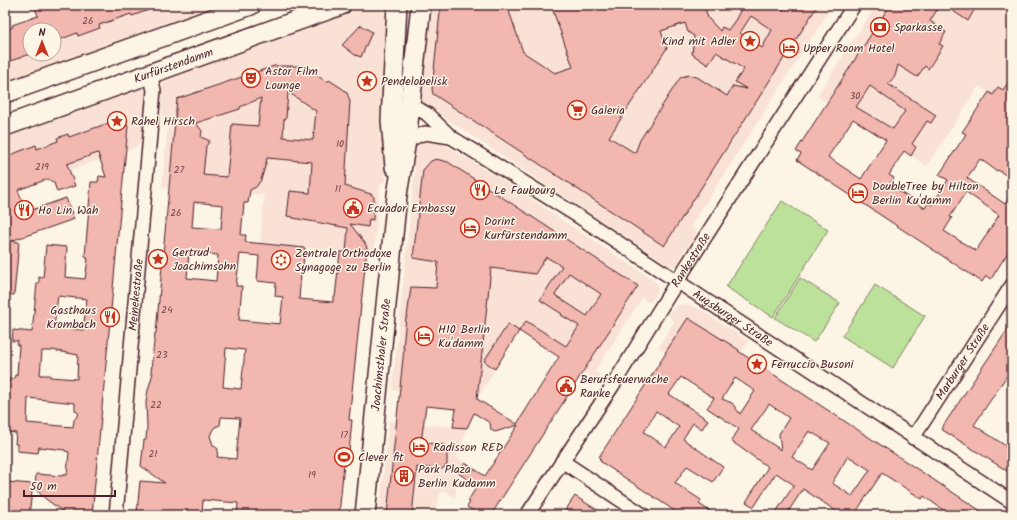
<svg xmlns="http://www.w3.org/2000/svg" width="1017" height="520" font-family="Kalam,sans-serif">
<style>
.built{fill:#f9e2d5}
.green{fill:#bce19b;stroke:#838063}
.building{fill:#f2b7af;stroke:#4a1f2b;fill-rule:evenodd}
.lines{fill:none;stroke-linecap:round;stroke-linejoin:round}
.street-casing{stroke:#4a1f2b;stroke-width:16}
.secondary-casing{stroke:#4a1f2b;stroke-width:22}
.street{stroke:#fcf5e5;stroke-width:13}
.secondary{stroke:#fcf5e5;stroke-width:19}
.labels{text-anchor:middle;stroke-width:3;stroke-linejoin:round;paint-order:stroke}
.number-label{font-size:10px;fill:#74454c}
.poi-label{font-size:12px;fill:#4a1f2b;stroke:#fcf5e5;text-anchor:start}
.street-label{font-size:12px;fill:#4a1f2b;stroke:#fcf5e5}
</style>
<rect width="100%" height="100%" fill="#fcf5e5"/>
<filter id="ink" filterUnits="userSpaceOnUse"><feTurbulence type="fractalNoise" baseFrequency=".025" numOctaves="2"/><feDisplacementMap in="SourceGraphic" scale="8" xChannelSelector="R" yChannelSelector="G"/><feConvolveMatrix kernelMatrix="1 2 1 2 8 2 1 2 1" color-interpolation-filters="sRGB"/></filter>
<g filter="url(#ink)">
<path class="built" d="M 112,5 L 228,5 L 5,84 L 5,40 L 30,54 L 54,54 L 54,30 Z
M 429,5 L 833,5 L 691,226 L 697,232 L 677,265 L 674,266 L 670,266 L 422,103 L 421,98 Z
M 876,5 L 1012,5 L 1012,107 L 979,86 L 927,166 L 817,96 Z
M 373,6 L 383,11 L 386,18 L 386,26 L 382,73 L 385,80 L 385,181 L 380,185 L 374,255 L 260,243 L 264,195 L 162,187 L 168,123 L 161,114 L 163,84 L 165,79 L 362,8 Z
M 137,88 L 143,88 L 146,90 L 147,93 L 144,142 L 134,148 L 5,193 L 5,135 Z
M 429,139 L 440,142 L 507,183 L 656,282 L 658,286 L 658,291 L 651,302 L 648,302 L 642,298 L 595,371 L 601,376 L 599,382 L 519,331 L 477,399 L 392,390 L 415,169 L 411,165 L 414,150 L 416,145 L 421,142 Z
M 686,304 L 696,307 L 749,341 L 724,378 L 658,348 L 674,322 L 669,316 L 669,313 L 678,305 Z
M 389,421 L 467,428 L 457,457 L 465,463 L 458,473 L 455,498 L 446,491 L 441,492 L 433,515 L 379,515 Z"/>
<path class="green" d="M 782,201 L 828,230 L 773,317 L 726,287 Z
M 800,278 L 840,303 L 814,342 L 775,318 Z
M 875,285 L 925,316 L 893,368 L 842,336 Z"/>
<path class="building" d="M 34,5 L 160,5 L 160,6 L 132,16 L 131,14 L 99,25 L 100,28 L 78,36 L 77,33 L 54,42 L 54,30 L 30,30 L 30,54 L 5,63 L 5,30 L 13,27 L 12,25 L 38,16 Z
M 448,5 L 507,5 L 523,52 L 555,73 L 573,67 L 551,5 L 704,5 L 708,18 L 720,31 L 722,27 L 728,30 L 736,19 L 741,9 L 735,5 L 776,5 L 783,10 L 786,5 L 818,5 L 664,246 L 433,94 L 432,89 L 440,12 L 442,7 ZM 751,16 L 772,30 L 762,48 L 740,33 ZM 685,23 L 688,32 L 694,36 L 692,54 L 708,65 L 716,52 L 744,69 L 735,82 L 747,89 L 733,86 L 727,96 L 697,77 L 689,75 L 681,77 L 678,81 L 640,140 L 635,153 L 609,137 L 667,48 L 661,31 Z
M 890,5 L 940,5 L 930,21 L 946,32 L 939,44 L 943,46 L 928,69 L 925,66 L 917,77 L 898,65 L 895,76 L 888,84 L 936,115 L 931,123 L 927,121 L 912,144 L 916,147 L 911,156 L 904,151 L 889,175 L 894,178 L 889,185 L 925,208 L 928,203 L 932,205 L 948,180 L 939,175 L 966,134 L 962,132 L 989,92 L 993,95 L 998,87 L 1003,90 L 1012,77 L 1012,179 L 998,170 L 997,171 L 980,159 L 967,178 L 1005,204 L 1012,194 L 1012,246 L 991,279 L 986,276 L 982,282 L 797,160 L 801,154 L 796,151 ZM 870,86 L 905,111 L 893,129 L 856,107 ZM 853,119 L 886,140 L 861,179 L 828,157 ZM 966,192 L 999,215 L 976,251 L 944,231 L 952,218 L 950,217 Z
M 944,5 L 977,5 L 968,21 Z
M 361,25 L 372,32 L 361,57 L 355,55 L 342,45 Z
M 274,66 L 302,66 L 327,82 L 329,80 L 343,89 L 347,93 L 350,101 L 345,186 L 371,194 L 374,197 L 373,220 L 369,219 L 368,227 L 350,224 L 365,243 L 367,248 L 349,420 L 352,420 L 349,453 L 345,453 L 339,515 L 237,515 L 238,503 L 203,500 L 202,515 L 139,515 L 139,512 L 137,512 L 140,481 L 165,483 L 141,466 L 144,440 L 146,440 L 147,427 L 146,402 L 148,390 L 153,373 L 151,373 L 152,360 L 155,333 L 156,333 L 177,99 ZM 288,92 L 316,111 L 313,140 L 283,137 L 284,120 L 286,118 ZM 261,98 L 258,126 L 232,124 L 227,177 L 203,175 L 206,146 L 210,141 L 201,137 L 202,131 L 196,123 L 240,109 L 240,107 ZM 267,158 L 312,162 L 310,193 L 290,191 L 287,216 L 293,217 L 293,218 L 348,228 L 346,252 L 340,252 L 335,297 L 333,297 L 333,302 L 299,299 L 301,273 L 302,273 L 305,248 L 245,242 L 246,235 L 241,235 L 244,203 L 248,203 L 250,190 L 256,187 L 261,180 L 266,163 ZM 194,202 L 223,205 L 221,229 L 192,227 ZM 189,253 L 218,255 L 216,281 L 187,278 ZM 240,254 L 259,256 L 257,281 L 276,283 L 275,296 L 283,297 L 280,324 L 239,320 L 242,286 L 236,286 ZM 226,348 L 245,350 L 241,389 L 223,387 ZM 221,417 L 240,418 L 236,459 L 217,457 L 218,449 L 213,445 L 210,436 L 212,431 L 215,427 L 220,425 Z
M 120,119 L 128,126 L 92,515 L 73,515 L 71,513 L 65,513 L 47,500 L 35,489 L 36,474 L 62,476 L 63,475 L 67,475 L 69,452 L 65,451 L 65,450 L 39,447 L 38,453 L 17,451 L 17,444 L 15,444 L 16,433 L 5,432 L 8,388 L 9,379 L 14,379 L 15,375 L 17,375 L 19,345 L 17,345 L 18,341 L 12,341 L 13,330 L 32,332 L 37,283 L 39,283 L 39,277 L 43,278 L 46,245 L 67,247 L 65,277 L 85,279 L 88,259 L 87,259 L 87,257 L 85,256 L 91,182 L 98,182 L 99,176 L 106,177 L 98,153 L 67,164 L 75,186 L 57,192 L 54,183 L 48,179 L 18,190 L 26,212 L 66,198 L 74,219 L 11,241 L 19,242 L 15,285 L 14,295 L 5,294 L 5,157 L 36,145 L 37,149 L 58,141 L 57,138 L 68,134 L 69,137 ZM 58,296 L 87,299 L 83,330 L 54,327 ZM 52,350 L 78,355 L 77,379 L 50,377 L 50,375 L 40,375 L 42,351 L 52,351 ZM 28,398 L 75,403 L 75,410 L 79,414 L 74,420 L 73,427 L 27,423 Z
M 436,159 L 448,162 L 638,286 L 491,515 L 480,515 L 467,507 L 470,502 L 468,501 L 477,486 L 458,473 L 465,463 L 485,476 L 518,425 L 495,432 L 491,430 L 490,423 L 474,413 L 467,428 L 453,427 L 456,409 L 426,406 L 421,442 L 444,445 L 447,454 L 447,465 L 442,469 L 417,467 L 412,515 L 387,515 L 404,348 L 403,348 L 406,317 L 407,317 L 411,287 L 436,288 L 438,262 L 413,258 L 423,170 L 431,161 ZM 546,257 L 562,266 L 540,300 L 562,314 L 561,315 L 579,326 L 566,346 L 526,321 L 519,331 L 559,357 L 517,424 L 477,399 L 491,268 L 535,274 ZM 569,273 L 601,294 L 587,316 L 555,295 Z
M 688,318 L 733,346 L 739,350 L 738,351 L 987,515 L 950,515 L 924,496 L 922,499 L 882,473 L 854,515 L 842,515 L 803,489 L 786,515 L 774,515 L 794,485 L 776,473 L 754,507 L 746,502 L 768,467 L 731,441 L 739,429 L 707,408 L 714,398 L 681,377 L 669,394 L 708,420 L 702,429 L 693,423 L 683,439 L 723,467 L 713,482 L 687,466 L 675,483 L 701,500 L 699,504 L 716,515 L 681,515 L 601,462 L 599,457 L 666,353 L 665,353 ZM 735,378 L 755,391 L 740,414 L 732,403 L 722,399 ZM 769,404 L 789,418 L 779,434 L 781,450 L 751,430 ZM 656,411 L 679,427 L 666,447 L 644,432 ZM 809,431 L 830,443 L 812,470 L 792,457 ZM 848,456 L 870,470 L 852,496 L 832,483 Z
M 1012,323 L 1012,368 L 974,425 L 1006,446 L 1005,447 L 1012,451 L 1012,474 L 941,429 Z
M 508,324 L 519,331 L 495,369 L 484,361 Z
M 7,482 L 33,484 L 29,515 L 5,515 Z
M 575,496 L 605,515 L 562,515 Z"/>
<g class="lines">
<defs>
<g id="street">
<path id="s1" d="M 410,104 L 427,114 L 451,137 L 581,218 L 1012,502"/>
<path d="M 406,141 L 425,133 L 451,137"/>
<path id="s2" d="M 913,438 L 1012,285"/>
<path d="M 562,461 L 643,515"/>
<path id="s3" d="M 116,515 L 154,90 L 150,75"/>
<path id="s4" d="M 527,515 L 613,385 L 686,267 L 854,5"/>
</g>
<g id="secondary">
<path d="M 5,93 L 251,5"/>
<path id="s5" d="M 5,126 L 341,5"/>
<path d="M 395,167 L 391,120 L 397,5"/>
<path id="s6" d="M 365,515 L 397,195 L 406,141 L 421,5"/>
</g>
</defs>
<use href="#street" class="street-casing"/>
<use href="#secondary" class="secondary-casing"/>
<use href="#street" class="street"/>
<use href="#secondary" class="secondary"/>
</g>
</g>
<defs>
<symbol id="bank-ring" viewBox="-11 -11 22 22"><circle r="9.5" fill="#fcf5e5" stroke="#c8321e" stroke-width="1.5"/><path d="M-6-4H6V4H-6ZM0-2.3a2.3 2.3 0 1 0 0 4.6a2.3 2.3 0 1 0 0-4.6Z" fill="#c8321e"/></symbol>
<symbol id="sight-ring" viewBox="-11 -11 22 22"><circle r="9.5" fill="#fcf5e5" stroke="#c8321e" stroke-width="1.5"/><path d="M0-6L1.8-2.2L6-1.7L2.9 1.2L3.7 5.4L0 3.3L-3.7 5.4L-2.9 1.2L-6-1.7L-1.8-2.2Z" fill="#c8321e"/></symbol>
<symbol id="hotel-ring" viewBox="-11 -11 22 22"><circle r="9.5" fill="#fcf5e5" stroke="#c8321e" stroke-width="1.5"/><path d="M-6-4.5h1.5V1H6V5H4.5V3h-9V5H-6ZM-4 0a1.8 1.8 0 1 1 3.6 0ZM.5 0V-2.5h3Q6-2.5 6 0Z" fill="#c8321e"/></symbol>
<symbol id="theatre-ring" viewBox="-11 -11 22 22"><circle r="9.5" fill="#fcf5e5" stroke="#c8321e" stroke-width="1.5"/><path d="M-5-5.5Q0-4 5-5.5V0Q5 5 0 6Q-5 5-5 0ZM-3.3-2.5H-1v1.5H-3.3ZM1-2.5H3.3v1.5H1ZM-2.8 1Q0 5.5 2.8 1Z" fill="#c8321e"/></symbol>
<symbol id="supermarket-ring" viewBox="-11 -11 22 22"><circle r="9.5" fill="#fcf5e5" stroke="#c8321e" stroke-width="1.5"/><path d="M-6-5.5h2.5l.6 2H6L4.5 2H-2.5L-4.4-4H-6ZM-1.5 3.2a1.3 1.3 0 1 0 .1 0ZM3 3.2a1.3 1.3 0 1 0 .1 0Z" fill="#c8321e"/></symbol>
<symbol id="restaurant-ring" viewBox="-11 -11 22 22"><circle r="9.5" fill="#fcf5e5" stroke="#c8321e" stroke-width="1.5"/><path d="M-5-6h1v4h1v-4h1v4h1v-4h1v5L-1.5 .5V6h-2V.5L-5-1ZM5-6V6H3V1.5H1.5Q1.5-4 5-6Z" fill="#c8321e"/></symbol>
<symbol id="civic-ring" viewBox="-11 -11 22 22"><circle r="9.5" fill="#fcf5e5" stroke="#c8321e" stroke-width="1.5"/><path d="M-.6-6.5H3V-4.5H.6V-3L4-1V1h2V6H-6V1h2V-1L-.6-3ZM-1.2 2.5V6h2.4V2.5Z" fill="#c8321e"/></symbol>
<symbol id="synagogue-ring" viewBox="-11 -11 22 22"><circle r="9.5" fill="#fcf5e5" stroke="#c8321e" stroke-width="1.5"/><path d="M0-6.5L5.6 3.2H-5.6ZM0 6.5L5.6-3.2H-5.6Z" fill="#c8321e"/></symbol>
<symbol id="stadium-ring" viewBox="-11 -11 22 22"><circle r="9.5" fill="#fcf5e5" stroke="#c8321e" stroke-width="1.5"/><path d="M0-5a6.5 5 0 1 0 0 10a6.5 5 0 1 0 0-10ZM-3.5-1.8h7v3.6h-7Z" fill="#c8321e"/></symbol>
<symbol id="building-ring" viewBox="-11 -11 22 22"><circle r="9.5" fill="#fcf5e5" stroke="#c8321e" stroke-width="1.5"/><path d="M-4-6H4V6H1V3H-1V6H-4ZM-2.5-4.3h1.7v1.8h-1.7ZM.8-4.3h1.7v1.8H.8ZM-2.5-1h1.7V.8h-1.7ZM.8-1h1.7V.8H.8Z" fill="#c8321e"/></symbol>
</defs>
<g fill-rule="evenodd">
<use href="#bank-ring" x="869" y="16" width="22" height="22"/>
<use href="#sight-ring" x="739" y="30" width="22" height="22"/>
<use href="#hotel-ring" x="778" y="37" width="22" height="22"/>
<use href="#theatre-ring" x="240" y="67" width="22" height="22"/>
<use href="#sight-ring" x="356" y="70" width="22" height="22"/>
<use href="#supermarket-ring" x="566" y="99" width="22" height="22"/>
<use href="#sight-ring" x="106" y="110" width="22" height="22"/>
<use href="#restaurant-ring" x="469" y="179" width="22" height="22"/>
<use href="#hotel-ring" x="847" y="182" width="22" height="22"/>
<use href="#civic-ring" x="342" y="197" width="22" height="22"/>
<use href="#restaurant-ring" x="13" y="199" width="22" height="22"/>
<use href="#hotel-ring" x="459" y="217" width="22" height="22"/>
<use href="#sight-ring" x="147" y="248" width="22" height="22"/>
<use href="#synagogue-ring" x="270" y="249" width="22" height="22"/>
<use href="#restaurant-ring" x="99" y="306" width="22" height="22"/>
<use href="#hotel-ring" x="413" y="325" width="22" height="22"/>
<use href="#sight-ring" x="746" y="353" width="22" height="22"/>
<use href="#civic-ring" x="555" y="375" width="22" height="22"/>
<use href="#hotel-ring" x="408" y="436" width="22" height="22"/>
<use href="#stadium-ring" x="333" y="446" width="22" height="22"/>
<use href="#building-ring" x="393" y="465" width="22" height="22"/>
</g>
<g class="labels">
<g class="number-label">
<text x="88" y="24">26</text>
<text x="855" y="99">30</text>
<text x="340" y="147">10</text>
<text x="42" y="170">219</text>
<text x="179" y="173">27</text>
<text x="338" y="192">11</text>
<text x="176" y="216">26</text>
<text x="167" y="313">24</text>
<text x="162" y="358">23</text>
<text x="156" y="408">22</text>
<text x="344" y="438">17</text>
<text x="153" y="457">21</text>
<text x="312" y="478">19</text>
</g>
<g class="poi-label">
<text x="894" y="31">Sparkasse</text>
<text x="736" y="45" text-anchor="end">Kind mit Adler</text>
<text x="803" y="52">Upper Room Hotel</text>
<text x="265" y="75">Astor Film<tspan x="265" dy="14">Lounge</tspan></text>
<text x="381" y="85">Pendelobelisk</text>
<text x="591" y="114">Galeria</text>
<text x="131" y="125">Rahel Hirsch</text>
<text x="872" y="190">DoubleTree by Hilton<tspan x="872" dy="14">Berlin Ku'damm</tspan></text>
<text x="494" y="194">Le Faubourg</text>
<text x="367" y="212">Ecuador Embassy</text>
<text x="38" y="214">Ho Lin Wah</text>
<text x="484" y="225">Dorint<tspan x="484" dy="14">Kurfürstendamm</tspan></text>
<text x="172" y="256">Gertrud<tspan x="172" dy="14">Joachimsohn</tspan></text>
<text x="295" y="257">Zentrale Orthodoxe<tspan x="295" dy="14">Synagoge zu Berlin</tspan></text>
<text x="96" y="314" text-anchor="end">Gasthaus<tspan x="96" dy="14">Krombach</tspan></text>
<text x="438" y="333">H10 Berlin<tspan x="438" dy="14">Ku'damm</tspan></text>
<text x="771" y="368">Ferruccio Busoni</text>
<text x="580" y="383">Berufsfeuerwache<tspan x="580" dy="14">Ranke</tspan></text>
<text x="433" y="451">Radisson RED</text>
<text x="358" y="461">Clever fit</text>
<text x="418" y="473">Park Plaza<tspan x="418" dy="14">Berlin Kudamm</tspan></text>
</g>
<g class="street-label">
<text dy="4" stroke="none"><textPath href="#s5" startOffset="179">Kurfürstendamm</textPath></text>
<text dy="4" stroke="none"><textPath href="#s4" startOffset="303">Rankestraße</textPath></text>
<text dy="4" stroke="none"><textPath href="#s3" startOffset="221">Meinekestraße</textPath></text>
<text dy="4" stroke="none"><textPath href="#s1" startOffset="388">Augsburger Straße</textPath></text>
<text dy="4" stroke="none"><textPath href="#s6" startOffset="161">Joachimsthaler Straße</textPath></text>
<text dy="4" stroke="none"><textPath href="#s2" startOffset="91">Marburger Straße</textPath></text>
</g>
</g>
<rect width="1017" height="520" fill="none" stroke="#fcf5e5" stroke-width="20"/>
<rect x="10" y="10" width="997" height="500" fill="none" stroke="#4a1f2b" stroke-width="1.5" filter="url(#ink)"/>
<g transform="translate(42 42)"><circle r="19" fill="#fcf5e5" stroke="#b59f9b"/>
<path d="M0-3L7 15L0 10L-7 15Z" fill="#c8321e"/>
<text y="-6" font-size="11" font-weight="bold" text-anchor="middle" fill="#4a1f2b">N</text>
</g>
<path d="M24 490v6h91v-6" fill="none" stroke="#4a1f2b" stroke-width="2"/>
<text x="30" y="490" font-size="12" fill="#4a1f2b" stroke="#fcf5e5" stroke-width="3" paint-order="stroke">50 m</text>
</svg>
